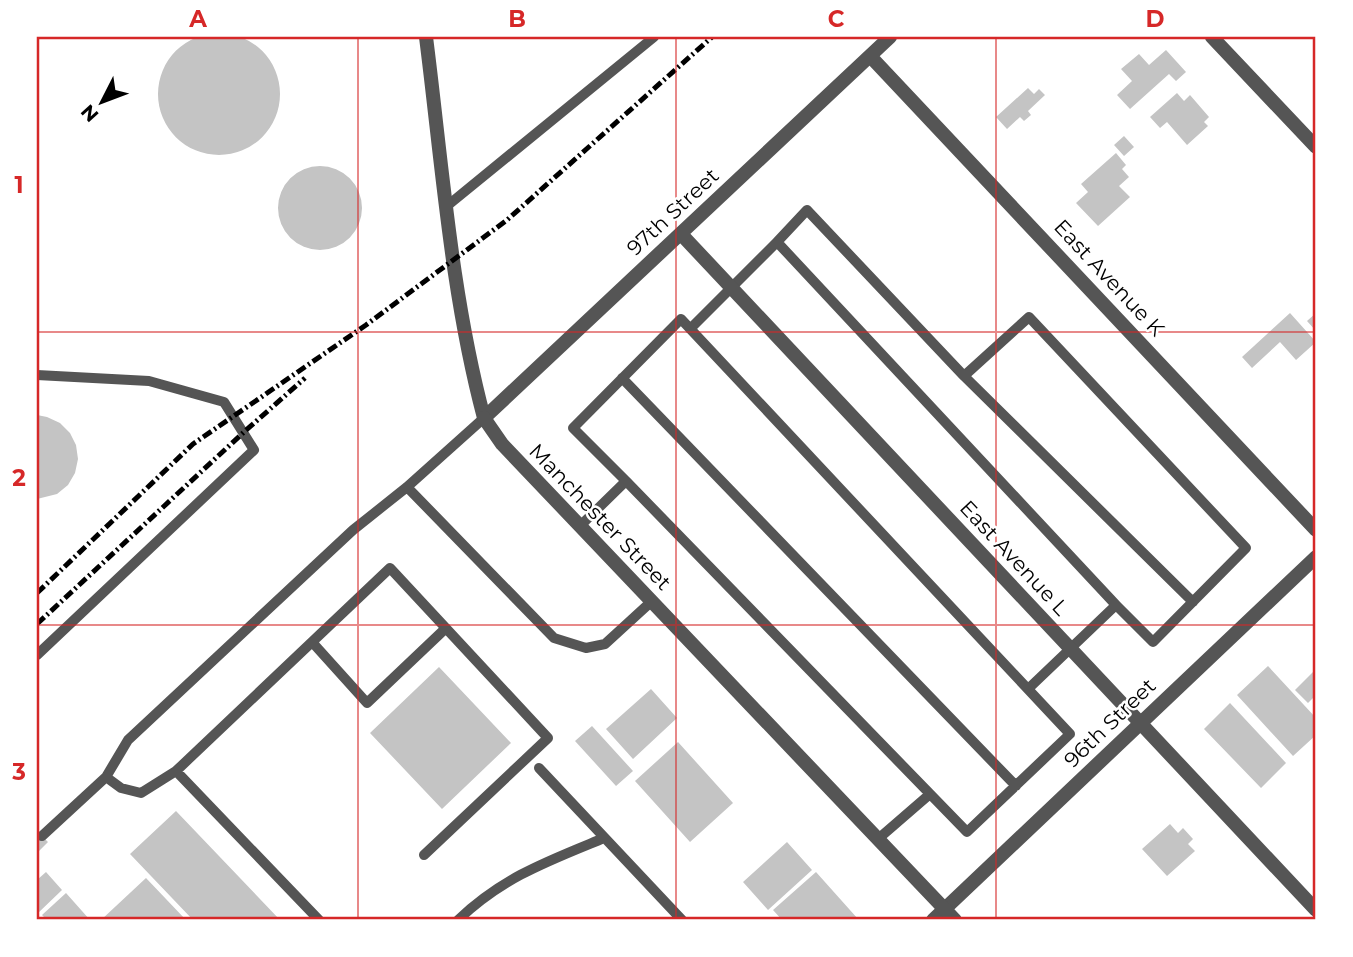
<svg xmlns="http://www.w3.org/2000/svg" width="1353" height="957" font-family="Montserrat,sans-serif">
<style>
.building{fill:#c4c4c4}
.lines{fill:none;stroke-linecap:round;stroke-linejoin:round}
.service{stroke:#555;stroke-width:10}
.minor{stroke:#555;stroke-width:14}
.tertiary{stroke:#555;stroke-width:14}
.rail{stroke:#000;stroke-width:5;stroke-dasharray:10 3.5 2 3.5;stroke-linecap:butt}
.grid{fill:none;stroke:#d62828;stroke-width:2;stroke-opacity:0.55}
.labels{text-anchor:middle;stroke-width:5;stroke-linejoin:round;paint-order:stroke}
.street-label{font-size:21px;fill:#000;stroke:#fff}
.neatline{fill:none;stroke:#d62828;stroke-width:2.5}
.grid-label{font-size:23px;text-anchor:middle;font-weight:bold;fill:#d62828}
</style>
<rect width="100%" height="100%" fill="#fff"/>
<path class="building" d="M158 94a61 61 0 1 1 122 0a61 61 0 1 1-122 0Z
M 1166,50 L 1186,72 L 1176,81 L 1169,74 L 1130,109 L 1117,95 L 1132,81 L 1121,69 L 1139,54 L 1149,65 Z
M 1028,88 L 1034,94 L 1039,89 L 1045,95 L 1028,111 L 1031,115 L 1024,121 L 1020,117 L 1007,129 L 996,117 Z
M 1177,93 L 1184,101 L 1190,95 L 1209,117 L 1204,122 L 1208,126 L 1187,145 L 1167,122 L 1160,128 L 1150,117 Z
M 1124,136 L 1134,147 L 1124,156 L 1114,145 Z
M 1116,153 L 1126,165 L 1122,169 L 1129,177 L 1119,186 L 1130,197 L 1098,226 L 1076,203 L 1088,192 L 1081,184 Z
M278 208a42 42 0 1 1 84 0a42 42 0 1 1-84 0Z
M 1290,313 L 1316,342 L 1296,360 L 1280,342 L 1252,368 L 1242,357 Z
M 1316,313 L 1316,331 L 1307,321 Z
M 37,415 L 47,417 L 60,423 L 70,433 L 76,445 L 78,459 L 75,473 L 68,485 L 57,494 L 37,499 Z
M 1268,666 L 1316,718 L 1316,735 L 1293,756 L 1237,695 Z
M 439,667 L 511,743 L 442,809 L 370,733 Z
M 1316,669 L 1316,695 L 1308,703 L 1295,690 Z
M 651,689 L 677,718 L 633,759 L 606,729 Z
M 1230,703 L 1286,763 L 1261,788 L 1204,729 Z
M 592,726 L 633,771 L 616,786 L 575,741 Z
M 678,742 L 733,803 L 690,842 L 635,781 Z
M 176,811 L 280,920 L 193,920 L 130,854 Z
M 1170,824 L 1178,833 L 1183,828 L 1193,839 L 1188,844 L 1195,851 L 1167,876 L 1142,849 Z
M 37,831 L 48,842 L 37,853 Z
M 787,842 L 812,870 L 768,910 L 743,882 Z
M 46,872 L 62,890 L 37,914 L 37,880 Z
M 816,872 L 858,919 L 856,920 L 782,920 L 773,910 Z
M 146,878 L 186,920 L 101,920 Z
M 66,893 L 90,920 L 47,920 L 42,915 Z"/>
<g class="lines">
<path class="service" d="M 447,206 L 654,37
M 777,242 L 807,210 L 964,376 L 1029,317 L 1246,548 L 1153,642 L 1116,605
M 690,329 L 777,242 L 1116,605 L 1028,689
M 37,375 L 149,381 L 224,402 L 254,450 L 37,655
M 964,376 L 1193,602
M 622,378 L 1016,786
M 407,487 L 554,638 L 586,648 L 605,644 L 652,601
M 580,526 L 626,481 L 967,832 L 1070,734 L 681,319 L 573,428 L 626,481
M 312,642 L 367,703 L 446,628
M 539,768 L 682,920
M 176,771 L 390,568 L 548,738 L 424,855
M 106,777 L 121,788 L 141,793 L 176,771 L 319,920
M 42,836 L 106,777 L 128,740 L 353,530 L 407,487 L 484,418
M 878,839 L 930,794
M 458,920 C 503,877 548,861 604,838"/>
<path class="minor" d="M 426,37 C 442,163 451,294 484,418 L 890,37
M 1212,37 L 1316,147
M 870,56 L 1316,530
M 681,234 L 1316,910
M 933,920 L 1316,557"/>
<path class="tertiary" d="M 484,418 L 502,444 L 955,920"/>
<path class="rail" d="M 37,593 L 193,444 L 366,325 L 507,220 L 712,37
M 37,624 L 244,432 L 305,378"/>
</g>
<path class="grid" d="M 358,37 L 358,920M 676,37 L 676,920M 996,37 L 996,920M 37,332 L 1316,332M 37,625 L 1316,625"/>
<g class="labels">
<g class="street-label">
<text transform="translate(673 212) rotate(-43)" y="7">97th Street</text>
<text transform="translate(1109 278) rotate(47)" y="7">East Avenue K</text>
<text transform="translate(600 517) rotate(46)" y="7">Manchester Street</text>
<text transform="translate(1014 558) rotate(47)" y="7">East Avenue L</text>
<text transform="translate(1110 723) rotate(-44)" y="7">96th Street</text>
</g>
</g>
<rect width="1353" height="957" fill="none" stroke="#ffffff" stroke-width="77"/>
<g transform="translate(102 102) rotate(228)" stroke="#ffffff" stroke-width="5" paint-order="stroke">
<path d="M0-5L12 26L0 18L-12 26Z" fill="#000000"/>
<text y="-10" font-size="19" font-weight="bold" text-anchor="middle" fill="#000000">N</text>
</g>
<rect x="38" y="38" width="1276" height="880" class="neatline"/>
<g class="grid-label">
<text x="198" y="27">A</text>
<text x="517" y="27">B</text>
<text x="836" y="27">C</text>
<text x="1155" y="27">D</text>
<text x="19" y="193">1</text>
<text x="19" y="486">2</text>
<text x="19" y="780">3</text>
</g>
</svg>
